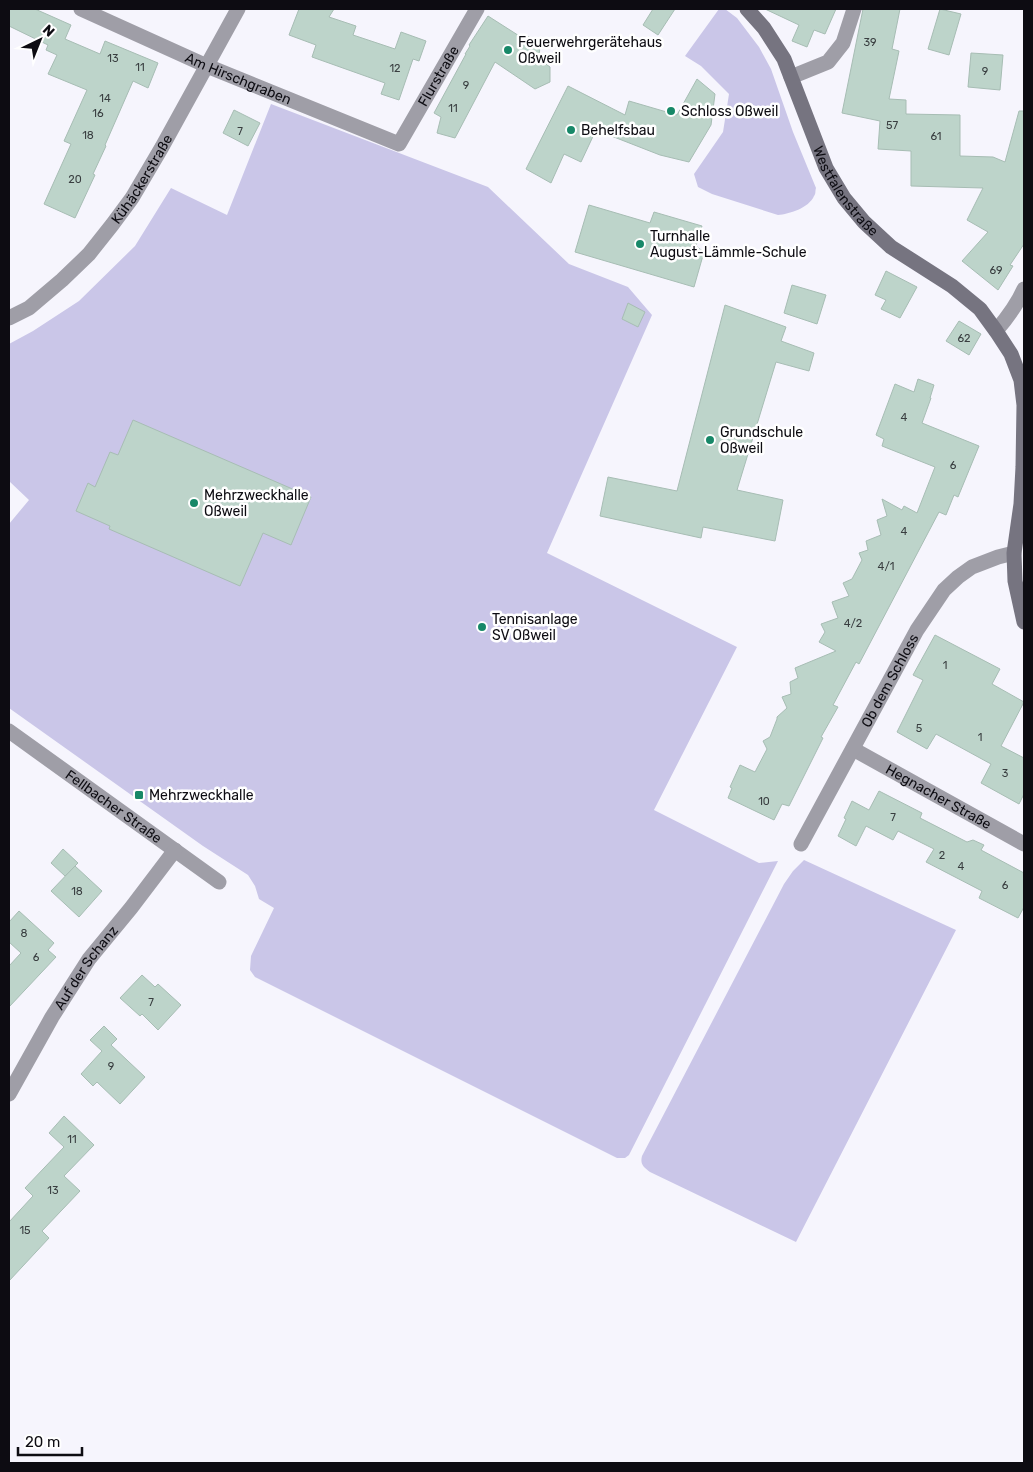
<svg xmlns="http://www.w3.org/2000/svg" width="1033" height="1472" font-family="Rubik,sans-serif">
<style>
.green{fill:#cac6e8}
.building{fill:#bdd4ca;stroke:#a7bdb4}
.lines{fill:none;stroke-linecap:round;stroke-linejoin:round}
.street{stroke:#9f9ea7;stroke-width:15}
.secondary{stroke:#767480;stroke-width:15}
.poi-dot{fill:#178868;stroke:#fff;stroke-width:2}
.labels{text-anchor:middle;stroke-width:5;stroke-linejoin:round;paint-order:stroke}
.number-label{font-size:11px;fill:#393e40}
.poi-label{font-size:14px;fill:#0d0c12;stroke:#fff;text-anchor:start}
.street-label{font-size:14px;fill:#0d0c12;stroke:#fff}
</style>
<rect width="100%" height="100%" fill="#f6f5fd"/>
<path class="green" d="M 719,9 L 725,9 L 737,18 L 759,47 L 771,69 L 793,132 L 816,188 C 815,191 816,194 814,196 C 809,208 789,214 778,215 L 712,194 L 698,187 L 694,174 L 723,132 L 729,94 L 701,66 L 685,56 Z
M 271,104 L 488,187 L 569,264 L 628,287 L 652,315 L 547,553 L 737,647 L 654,810 L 759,863 L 778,861 L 629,1155 L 625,1158 L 617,1158 L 255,977 L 250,970 L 251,956 L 274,908 L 259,899 L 255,886 L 248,875 L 203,846 L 9,708 L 9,524 L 29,500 L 9,481 L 9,344 L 33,331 L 79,301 L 135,246 L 171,188 L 227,215 Z
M 804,860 L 956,930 L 796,1242 L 650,1172 C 643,1167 640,1164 642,1156 L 784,884 L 793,871 Z"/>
<path class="building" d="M 9,9 L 35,9 L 71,25 L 65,39 L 100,54 L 105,41 L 158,63 L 148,88 L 133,81 L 105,145 L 106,146 L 93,174 L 95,175 L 75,218 L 44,204 L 71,144 L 64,141 L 87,90 L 48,74 L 57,55 L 46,50 L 48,45 L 9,26 Z
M 299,9 L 334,9 L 329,17 L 356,26 L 353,35 L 395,49 L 401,32 L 426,41 L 419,61 L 413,59 L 399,100 L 381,94 L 385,83 L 312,57 L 316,45 L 289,35 Z
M 653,9 L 675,9 L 658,35 L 643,25 Z
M 765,9 L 836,9 L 825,34 L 814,30 L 807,47 L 792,41 L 799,25 Z
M 863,9 L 900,9 L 892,49 L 899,51 L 889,99 L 906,100 L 906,114 L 960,115 L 960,156 L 993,157 L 1005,162 L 1019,111 L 1024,111 L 1024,244 L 1010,265 L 1013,266 L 998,290 L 962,261 L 988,232 L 967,220 L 983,188 L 911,186 L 911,151 L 878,149 L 880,121 L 842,113 Z
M 940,9 L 961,14 L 949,55 L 928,49 Z
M 488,16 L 524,39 L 526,35 L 540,44 L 539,59 L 550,67 L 550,82 L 535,89 L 495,62 L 455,138 L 437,133 L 441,117 L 434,113 L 466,54 L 465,54 L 470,46 L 469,45 Z
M 971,53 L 1003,55 L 1000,90 L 968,87 Z
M 697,79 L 715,94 L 711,125 L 689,162 L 660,155 L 596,130 L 581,162 L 564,154 L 551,183 L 526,169 L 568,86 L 625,115 L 629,101 L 677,115 Z
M 234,110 L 260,123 L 248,146 L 223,133 Z
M 589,205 L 650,223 L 654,212 L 702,226 L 696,246 L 704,252 L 694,287 L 575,252 Z
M 886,271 L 917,287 L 900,318 L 881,309 L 886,300 L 875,295 Z
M 792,285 L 826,295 L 817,324 L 784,313 Z
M 628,303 L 645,312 L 638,327 L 622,319 Z
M 725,305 L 786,327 L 781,341 L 814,353 L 809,371 L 776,362 L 737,490 L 783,500 L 775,541 L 703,527 L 701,538 L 600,516 L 608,477 L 677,491 Z
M 959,321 L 981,334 L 969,355 L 946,341 Z
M 918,379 L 934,385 L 930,398 L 931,398 L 922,423 L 979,446 L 958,497 L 954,495 L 946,515 L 939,512 L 859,664 L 856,662 L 833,705 L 838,707 L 821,737 L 823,738 L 789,806 L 782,804 L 774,820 L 728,798 L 732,788 L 730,787 L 740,765 L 755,772 L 767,749 L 763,741 L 770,737 L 777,719 L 777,717 L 787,708 L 782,697 L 791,694 L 790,682 L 798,678 L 795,668 L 836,651 L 819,642 L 825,632 L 821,624 L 838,618 L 832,602 L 849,596 L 843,583 L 852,579 L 862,560 L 859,553 L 868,550 L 866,541 L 881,535 L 877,520 L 887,516 L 882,499 L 902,510 L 904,506 L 917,513 L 935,467 L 882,446 L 884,439 L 876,435 L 895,384 L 914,392 Z
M 133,420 L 311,497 L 291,545 L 263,533 L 240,586 L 109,529 L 110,526 L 76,511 L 88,483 L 95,487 L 110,452 L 118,455 Z
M 935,635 L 1000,669 L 992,684 L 1024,702 L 1001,746 L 1024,758 L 1024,794 L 1019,804 L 981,783 L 991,764 L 936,734 L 927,749 L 897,732 L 923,680 L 913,675 Z
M 879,791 L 922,813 L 920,818 L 967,842 L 973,840 L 984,845 L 981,850 L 1024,873 L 1024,907 L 1018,918 L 979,898 L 982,891 L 926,862 L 934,849 L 898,831 L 893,840 L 866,826 L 856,846 L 838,836 L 846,819 L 844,818 L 852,801 L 869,810 Z
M 63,849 L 78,863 L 65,876 L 51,863 Z
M 75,866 L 102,891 L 79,917 L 51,891 Z
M 19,911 L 54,943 L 48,950 L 56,957 L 9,1007 L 9,966 L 21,953 L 9,942 L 9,922 Z
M 142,975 L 155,987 L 158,984 L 181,1005 L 158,1030 L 142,1014 L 140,1016 L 120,998 Z
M 104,1026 L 117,1039 L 111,1045 L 145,1077 L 120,1104 L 97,1082 L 93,1086 L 81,1074 L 102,1051 L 90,1040 Z
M 64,1116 L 94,1145 L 64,1176 L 80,1191 L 42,1231 L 49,1238 L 9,1281 L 9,1222 L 33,1196 L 25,1188 L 64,1147 L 49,1133 Z"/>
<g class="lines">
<g class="street">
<path id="s1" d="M 81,9 L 207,66 L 399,144 L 477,9"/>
<path d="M 791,77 L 828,62 L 843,43 L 854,9"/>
<path id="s2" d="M 9,318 L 29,308 L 62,280 L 89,254 L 112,225 L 132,198 L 162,147 L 238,9"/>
<path d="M 996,331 C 1007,318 1017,305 1024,289"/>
<path id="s3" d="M 9,731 L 219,882"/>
<path id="s4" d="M 853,749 L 1024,844"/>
<path id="s5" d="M 801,844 L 917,630 L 944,590 L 958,577 L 972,567 L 998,557 L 1014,553"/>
<path id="s6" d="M 9,1094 L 52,1017 L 89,959 L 131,908 L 175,850"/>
</g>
<path class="secondary" id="s7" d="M 747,9 L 764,28 L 784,59 L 826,168 L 844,198 L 864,222 L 891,247 L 952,286 L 980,309 L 996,331 L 1011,354 L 1021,380 L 1024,405 L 1023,467 L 1021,504 L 1014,553 L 1015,581 L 1024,622"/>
</g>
<g class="poi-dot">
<circle cx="508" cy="50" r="5"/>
<circle cx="671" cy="111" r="5"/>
<circle cx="571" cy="130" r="5"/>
<circle cx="640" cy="244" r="5"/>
<circle cx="710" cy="440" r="5"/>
<circle cx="194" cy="503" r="5"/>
<circle cx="482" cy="627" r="5"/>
<rect x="134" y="790" width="10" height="10" rx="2.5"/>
</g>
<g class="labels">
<g class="number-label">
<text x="870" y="46">39</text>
<text x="113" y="62">13</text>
<text x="140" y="71">11</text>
<text x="395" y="72">12</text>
<text x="985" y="75">9</text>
<text x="466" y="89">9</text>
<text x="105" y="102">14</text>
<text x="453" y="112">11</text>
<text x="98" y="117">16</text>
<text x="892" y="129">57</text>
<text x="240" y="135">7</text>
<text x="88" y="139">18</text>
<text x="936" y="140">61</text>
<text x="75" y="183">20</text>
<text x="996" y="274">69</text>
<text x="964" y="342">62</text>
<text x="904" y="421">4</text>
<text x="953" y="469">6</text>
<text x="904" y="535">4</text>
<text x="886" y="570">4/1</text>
<text x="853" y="627">4/2</text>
<text x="945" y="669">1</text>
<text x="919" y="732">5</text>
<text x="980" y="741">1</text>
<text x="1005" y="777">3</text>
<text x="764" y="805">10</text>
<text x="893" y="821">7</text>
<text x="942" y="859">2</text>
<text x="961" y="870">4</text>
<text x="1005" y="889">6</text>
<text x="77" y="895">18</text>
<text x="24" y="937">8</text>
<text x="36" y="961">6</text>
<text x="151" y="1006">7</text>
<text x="111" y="1070">9</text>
<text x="72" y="1143">11</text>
<text x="53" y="1194">13</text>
<text x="25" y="1234">15</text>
</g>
<g class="poi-label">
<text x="518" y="47">Feuerwehrgerätehaus<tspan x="518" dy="16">Oßweil</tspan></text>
<text x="681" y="116">Schloss Oßweil</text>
<text x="581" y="135">Behelfsbau</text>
<text x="650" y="241">Turnhalle<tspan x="650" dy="16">August-Lämmle-Schule</tspan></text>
<text x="720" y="437">Grundschule<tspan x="720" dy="16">Oßweil</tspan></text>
<text x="204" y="500">Mehrzweckhalle<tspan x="204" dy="16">Oßweil</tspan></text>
<text x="492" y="624">Tennisanlage<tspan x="492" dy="16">SV Oßweil</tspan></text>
<text x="149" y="800">Mehrzweckhalle</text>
</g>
<g class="street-label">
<text dy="5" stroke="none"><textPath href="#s1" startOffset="424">Flurstraße</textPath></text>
<text dy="5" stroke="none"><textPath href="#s1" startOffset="172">Am Hirschgraben</textPath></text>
<text dy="5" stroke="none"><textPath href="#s2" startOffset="195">Kühäckerstraße</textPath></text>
<text dy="5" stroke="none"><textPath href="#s7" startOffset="209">Westfalenstraße</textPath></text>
<text dy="5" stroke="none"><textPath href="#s5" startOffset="186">Ob dem Schloss</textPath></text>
<text dy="5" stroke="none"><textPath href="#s4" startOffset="98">Hegnacher Straße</textPath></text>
<text dy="5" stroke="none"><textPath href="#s3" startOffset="129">Fellbacher Straße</textPath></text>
<text dy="5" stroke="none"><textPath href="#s6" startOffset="148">Auf der Schanz</textPath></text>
</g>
</g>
<rect width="1033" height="1472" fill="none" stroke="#0d0c12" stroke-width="20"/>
<g transform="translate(40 40) rotate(43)" stroke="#ffffff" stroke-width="4" paint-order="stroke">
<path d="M0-4L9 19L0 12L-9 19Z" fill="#0d0c12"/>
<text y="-8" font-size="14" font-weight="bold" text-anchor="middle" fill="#0d0c12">N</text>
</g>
<path d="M18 1447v8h64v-8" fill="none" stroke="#0d0c12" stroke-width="2.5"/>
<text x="25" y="1447" font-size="15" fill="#0d0c12" stroke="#ffffff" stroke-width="4" paint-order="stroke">20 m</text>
</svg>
